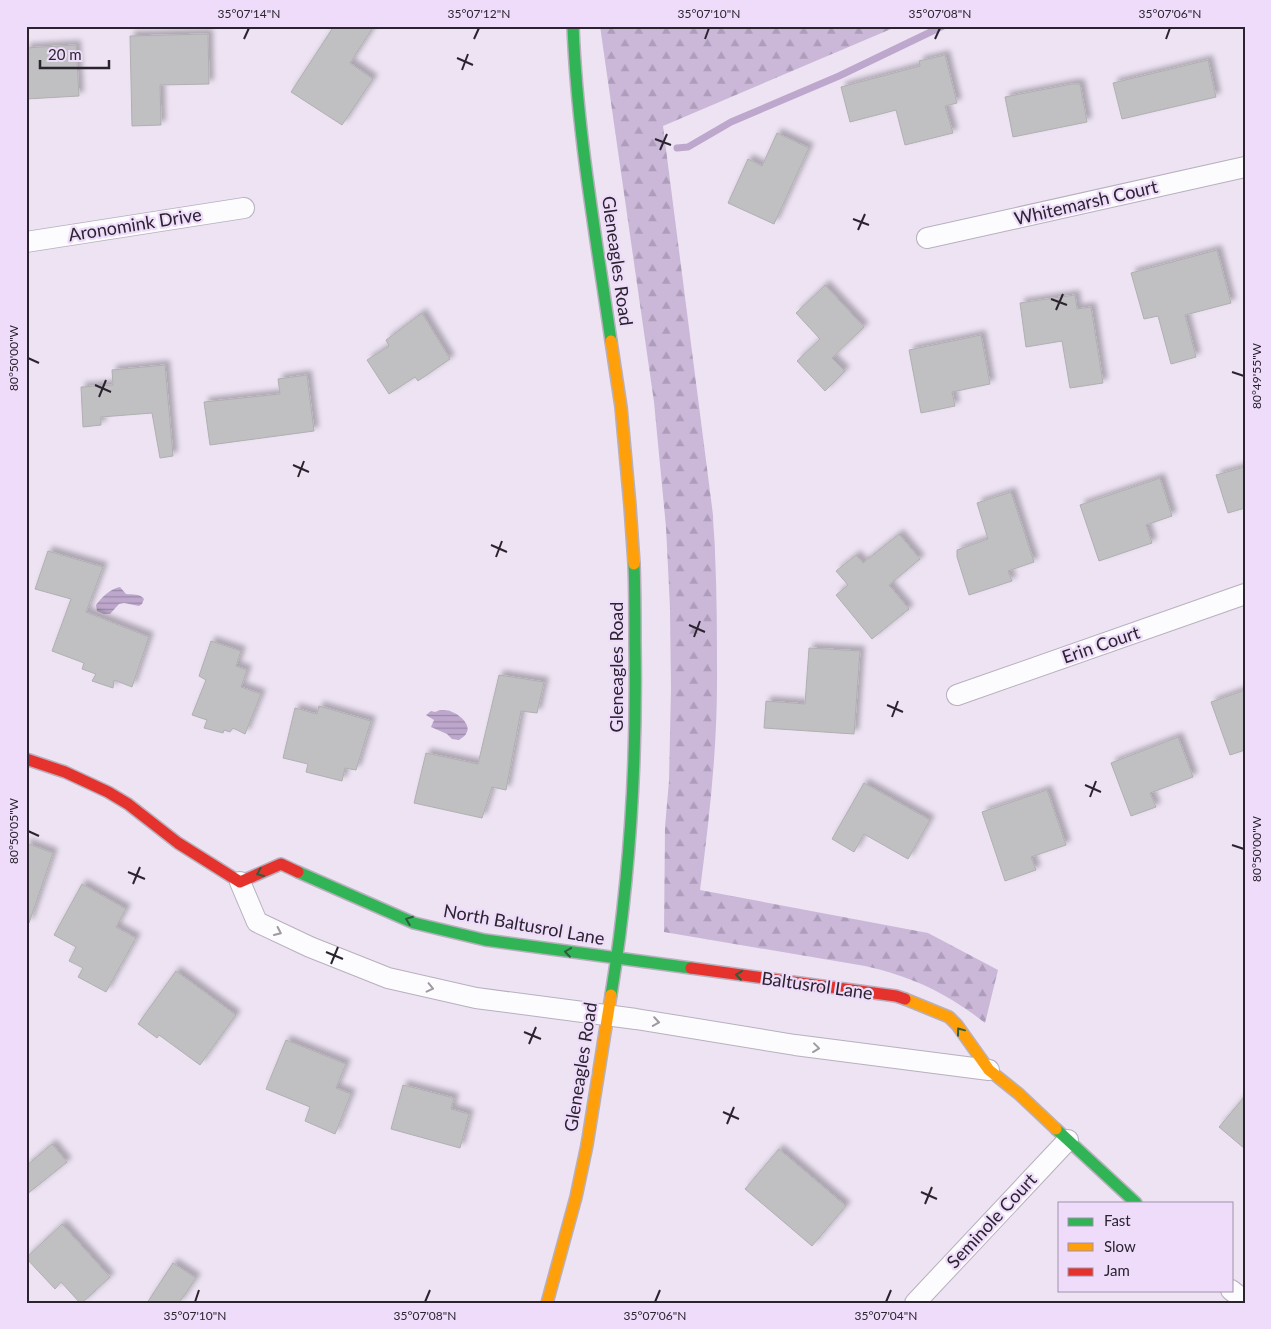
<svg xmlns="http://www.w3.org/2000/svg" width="1271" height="1329" font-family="Lato,sans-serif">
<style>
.forest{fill:url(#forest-firs)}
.water{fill:url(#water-rules)}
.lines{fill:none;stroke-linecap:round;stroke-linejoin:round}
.stream{stroke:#bea7cc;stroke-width:7}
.building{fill:#c0bfc1;stroke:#b0afb1;filter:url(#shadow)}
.street-casing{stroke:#b8b0bd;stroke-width:22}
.fast-casing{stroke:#b8b0bd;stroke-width:14}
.slow-casing{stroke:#b8b0bd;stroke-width:14}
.jam-casing{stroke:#b8b0bd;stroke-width:14}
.street{stroke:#fcfbfd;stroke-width:20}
.fast{stroke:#30b455;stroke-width:11}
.slow{stroke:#ff9f0a;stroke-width:11}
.jam{stroke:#e5322d;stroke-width:11}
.oneway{stroke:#2d5e3e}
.oneway2{stroke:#9e9aa0}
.ticks{fill:none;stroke:#2b242f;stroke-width:2}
.labels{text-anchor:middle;stroke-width:4.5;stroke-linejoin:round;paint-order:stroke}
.street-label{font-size:18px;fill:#2b242f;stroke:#eedcfa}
.neatline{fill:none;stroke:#2b242f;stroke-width:2}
.ticks-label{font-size:12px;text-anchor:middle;fill:#2b242f}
</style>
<defs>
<pattern id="forest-firs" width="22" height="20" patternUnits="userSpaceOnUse" patternTransform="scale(1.25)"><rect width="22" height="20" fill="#cbb7d8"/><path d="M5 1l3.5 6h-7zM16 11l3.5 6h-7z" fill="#ae9dba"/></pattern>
<pattern id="water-rules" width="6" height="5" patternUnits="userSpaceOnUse" patternTransform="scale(1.25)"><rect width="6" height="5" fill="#bea7cc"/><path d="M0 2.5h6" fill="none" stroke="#9b88a6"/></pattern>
<filter id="shadow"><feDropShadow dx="4.5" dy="-4.5" stdDeviation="2.5" flood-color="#0004"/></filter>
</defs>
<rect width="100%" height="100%" fill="#ede3f3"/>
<path class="forest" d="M 600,26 L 898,26 L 663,126 L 713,515 C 713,528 715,540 715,553 C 717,596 717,639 717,682 C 717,752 709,821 700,890 L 928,933 L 998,970 L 985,1023 C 947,993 913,977 865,966 L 664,932 L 665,827 L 669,781 L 671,689 L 670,608 L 666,527 L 654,402 Z"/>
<path class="water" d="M 120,587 L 126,594 C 133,595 139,593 144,599 L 142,604 L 139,606 L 124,603 L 119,604 L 110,614 L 104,614 L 97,611 L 96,605 C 102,597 110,589 120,587 Z
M 440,710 C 443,710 449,710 452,712 C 460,715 472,725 466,734 C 464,737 461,738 459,740 L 452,739 L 447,734 L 431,727 L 434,720 L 426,715 L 431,711 L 435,712 Z"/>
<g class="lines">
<path class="stream" d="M 677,148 L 688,147 L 731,122 L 839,76 L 943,26"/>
</g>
<path class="building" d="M 334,26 L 374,26 L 350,63 L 373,79 L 342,125 L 291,92 Z
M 208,34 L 209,84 L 160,85 L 161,125 L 132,126 L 130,36 Z
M 76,45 L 79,96 L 26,99 L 26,48 Z
M 945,55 L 957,103 L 945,106 L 953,133 L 905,145 L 896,110 L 850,122 L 841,87 L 920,66 L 919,61 Z
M 1208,60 L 1216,97 L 1122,119 L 1113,83 Z
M 1072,84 L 1080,84 L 1087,122 L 1013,137 L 1005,97 Z
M 777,133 L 809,148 L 774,224 L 728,203 L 748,159 L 762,166 Z
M 1217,250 L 1231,303 L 1185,315 L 1196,357 L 1171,364 L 1158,316 L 1144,319 L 1131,273 Z
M 825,285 L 864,327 L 832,358 L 845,371 L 825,391 L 797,361 L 820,339 L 796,313 Z
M 1075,295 L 1077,309 L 1091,307 L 1103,383 L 1070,388 L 1062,341 L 1026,347 L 1020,303 Z
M 422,313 L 450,359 L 418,381 L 415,377 L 389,394 L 367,360 L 389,346 L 386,340 Z
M 981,335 L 990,384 L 952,392 L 955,406 L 921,413 L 909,350 Z
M 165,365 L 173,456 L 160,458 L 152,413 L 101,417 L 101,425 L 83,427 L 81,387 L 113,385 L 112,370 Z
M 307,375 L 314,431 L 210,445 L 204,402 L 280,394 L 278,379 Z
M 1245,467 L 1245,508 L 1228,513 L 1216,475 Z
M 1160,478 L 1172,516 L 1146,525 L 1152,543 L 1099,561 L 1080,505 Z
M 1011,492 L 1034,562 L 1008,571 L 1012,581 L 969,595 L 957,557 L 957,550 L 988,539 L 977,503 Z
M 899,534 L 920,559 L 889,585 L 909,609 L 872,639 L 836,595 L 848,585 L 836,571 L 856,555 L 863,563 Z
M 48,551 L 103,567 L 86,612 L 149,637 L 132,687 L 114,680 L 113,688 L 92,681 L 96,674 L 82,669 L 84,663 L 52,651 L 71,599 L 35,589 Z
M 211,641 L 241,651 L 236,666 L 247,670 L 241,687 L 261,694 L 245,734 L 233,728 L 230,732 L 224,730 L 223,733 L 204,728 L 207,720 L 192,715 L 206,680 L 199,676 Z
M 809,648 L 860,651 L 854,734 L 764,728 L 766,701 L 805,704 Z
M 499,675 L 544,682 L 537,713 L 521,711 L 506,790 L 492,787 L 482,818 L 414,803 L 426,753 L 478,764 Z
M 1245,690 L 1245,750 L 1230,755 L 1211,702 Z
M 319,706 L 371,721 L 356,770 L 345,768 L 342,781 L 306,772 L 308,764 L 283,758 L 295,708 L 317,714 Z
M 1178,737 L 1193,777 L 1150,793 L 1156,807 L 1131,816 L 1111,763 Z
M 864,783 L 930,820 L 908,859 L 864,834 L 854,852 L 832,839 Z
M 1047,790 L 1066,845 L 1031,857 L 1036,870 L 1005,881 L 982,812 Z
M 26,843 L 53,853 L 29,923 L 26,922 Z
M 82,884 L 126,909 L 116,927 L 136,938 L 106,992 L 78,977 L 83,968 L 69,961 L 76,947 L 54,935 Z
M 176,971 L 236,1015 L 200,1065 L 159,1035 L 157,1038 L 138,1024 Z
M 286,1040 L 346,1064 L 336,1088 L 351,1094 L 335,1134 L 305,1121 L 310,1107 L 266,1089 Z
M 403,1085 L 454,1098 L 451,1109 L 469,1114 L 460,1148 L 391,1129 Z
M 1245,1096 L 1245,1149 L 1219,1127 Z
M 52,1144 L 67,1162 L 26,1195 L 26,1166 Z
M 779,1149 L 846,1206 L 812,1246 L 745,1189 Z
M 62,1224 L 110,1277 L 82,1303 L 80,1303 L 61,1282 L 55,1289 L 26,1258 Z
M 173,1263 L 196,1278 L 179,1303 L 147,1303 Z"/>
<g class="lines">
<defs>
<path id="street" d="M 927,238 L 1245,167
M 26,242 L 244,208
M 957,695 L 1245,594
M 240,882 L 257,922 L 310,947 L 388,978 L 476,998 L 636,1019 L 795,1045 L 989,1070
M 1231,1290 L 1245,1301
M 915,1303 L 1068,1140"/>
<path id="fast" d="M 573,26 C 577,132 596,236 611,341
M 298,872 L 414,923 L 485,940 L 691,968
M 611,995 C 630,879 637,761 635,644 C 635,617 635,590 634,564
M 1056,1129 L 1136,1203"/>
<path id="slow" d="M 611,341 L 621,407 L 630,506 L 634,564
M 905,999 L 949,1017 L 957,1025 L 989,1070 L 1019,1094 L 1056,1129
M 547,1303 L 576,1197 L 587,1145 L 611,995"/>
<path id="jam" d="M 26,759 L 65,772 L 108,792 L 128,804 L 178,843 L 240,882 L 281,864 L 298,872
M 691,968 L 896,996 L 905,999"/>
</defs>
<use href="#street" class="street-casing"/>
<use href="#fast" class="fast-casing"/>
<use href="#slow" class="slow-casing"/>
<use href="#jam" class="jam-casing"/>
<use href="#street" class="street"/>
<use href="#fast" class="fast"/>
<use href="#slow" class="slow"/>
<use href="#jam" class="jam"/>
</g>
<defs><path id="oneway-chevron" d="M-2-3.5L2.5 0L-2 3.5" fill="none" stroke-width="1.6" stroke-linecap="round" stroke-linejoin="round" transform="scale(1.25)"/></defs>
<g class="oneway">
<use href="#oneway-chevron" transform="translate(260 873) rotate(157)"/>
<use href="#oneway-chevron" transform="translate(409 920) rotate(-159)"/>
<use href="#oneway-chevron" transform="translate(568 952) rotate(-172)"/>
<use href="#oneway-chevron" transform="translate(739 975) rotate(-172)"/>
<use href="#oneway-chevron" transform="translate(960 1031) rotate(-127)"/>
</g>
<g class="oneway2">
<use href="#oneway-chevron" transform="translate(278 932) rotate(25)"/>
<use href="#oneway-chevron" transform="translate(430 988) rotate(13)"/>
<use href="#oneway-chevron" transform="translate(656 1022) rotate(9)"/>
<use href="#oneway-chevron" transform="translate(816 1048) rotate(7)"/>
</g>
<path class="ticks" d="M 244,39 L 249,28M 474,39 L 479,28M 705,39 L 709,28M 935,39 L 940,28M 1166,39 L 1170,28M 457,58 L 473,65M 462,70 L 468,54M 655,139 L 671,145M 660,150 L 667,134M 853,219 L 869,225M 858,230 L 865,214M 1051,299 L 1067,305M 1056,310 L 1063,294M 28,358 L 39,363M 1232,372 L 1244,376M 95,385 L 111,392M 99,397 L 106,380M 293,465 L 309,472M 298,477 L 304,461M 491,545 L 507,552M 496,557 L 502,541M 689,625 L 705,632M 694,637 L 700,621M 887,705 L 903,712M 892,717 L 898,701M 1085,785 L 1101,792M 1090,797 L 1096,781M 28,831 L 39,836M 1232,845 L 1244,849M 128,872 L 145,879M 133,884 L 140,867M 326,952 L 343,959M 331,964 L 338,947M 524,1032 L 541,1039M 529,1044 L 536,1027M 723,1112 L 739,1119M 727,1124 L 734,1107M 921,1192 L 937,1199M 925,1204 L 932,1187M 195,1302 L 199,1290M 425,1302 L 430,1290M 655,1302 L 660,1290M 886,1302 L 891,1290"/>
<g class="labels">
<g class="street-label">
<text transform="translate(1086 203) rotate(-13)" y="6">Whitemarsh Court</text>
<text transform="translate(135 225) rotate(-9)" y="6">Aronomink Drive</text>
<text transform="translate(617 261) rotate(82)" y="6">Gleneagles Road</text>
<text transform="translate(1101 645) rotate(-19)" y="6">Erin Court</text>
<text transform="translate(617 667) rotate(-90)" y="6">Gleneagles Road</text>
<text transform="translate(524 925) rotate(10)" y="6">North Baltusrol Lane</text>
<text transform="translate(817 986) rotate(8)" y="6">Baltusrol Lane</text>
<text transform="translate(581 1067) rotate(-81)" y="6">Gleneagles Road</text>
<text transform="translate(992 1221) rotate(-47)" y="6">Seminole Court</text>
</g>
</g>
<rect width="1271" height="1329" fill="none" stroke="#eedcfa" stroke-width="55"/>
<rect x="1058" y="1202" width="175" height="90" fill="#eedcfa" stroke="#a092a9"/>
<rect x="1068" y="1218" width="25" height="8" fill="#30b455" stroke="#a092a9"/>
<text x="1104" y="1226" font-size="15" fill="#2b242f">Fast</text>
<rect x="1068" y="1243" width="25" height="8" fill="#ff9f0a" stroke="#a092a9"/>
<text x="1104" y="1252" font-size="15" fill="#2b242f">Slow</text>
<rect x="1068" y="1268" width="25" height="8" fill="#e5322d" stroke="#a092a9"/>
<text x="1104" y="1276" font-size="15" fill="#2b242f">Jam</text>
<path d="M40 60v8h69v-8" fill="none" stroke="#2b242f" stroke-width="2.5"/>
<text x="48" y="60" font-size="15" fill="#2b242f" stroke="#eedcfa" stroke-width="4" paint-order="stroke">20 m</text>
<rect x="28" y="28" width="1216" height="1274" class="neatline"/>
<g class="ticks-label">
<text x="249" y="18">35°07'14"N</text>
<text x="479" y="18">35°07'12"N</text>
<text x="709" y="18">35°07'10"N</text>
<text x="940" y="18">35°07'08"N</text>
<text x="1170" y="18">35°07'06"N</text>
<text transform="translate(14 358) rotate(-90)" y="4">80°50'00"W</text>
<text transform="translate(1257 376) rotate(-90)" y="4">80°49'55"W</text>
<text transform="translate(14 831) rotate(-90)" y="4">80°50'05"W</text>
<text transform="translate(1257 849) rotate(-90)" y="4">80°50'00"W</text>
<text x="195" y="1320">35°07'10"N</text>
<text x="425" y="1320">35°07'08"N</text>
<text x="655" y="1320">35°07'06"N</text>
<text x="886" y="1320">35°07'04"N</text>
</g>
</svg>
